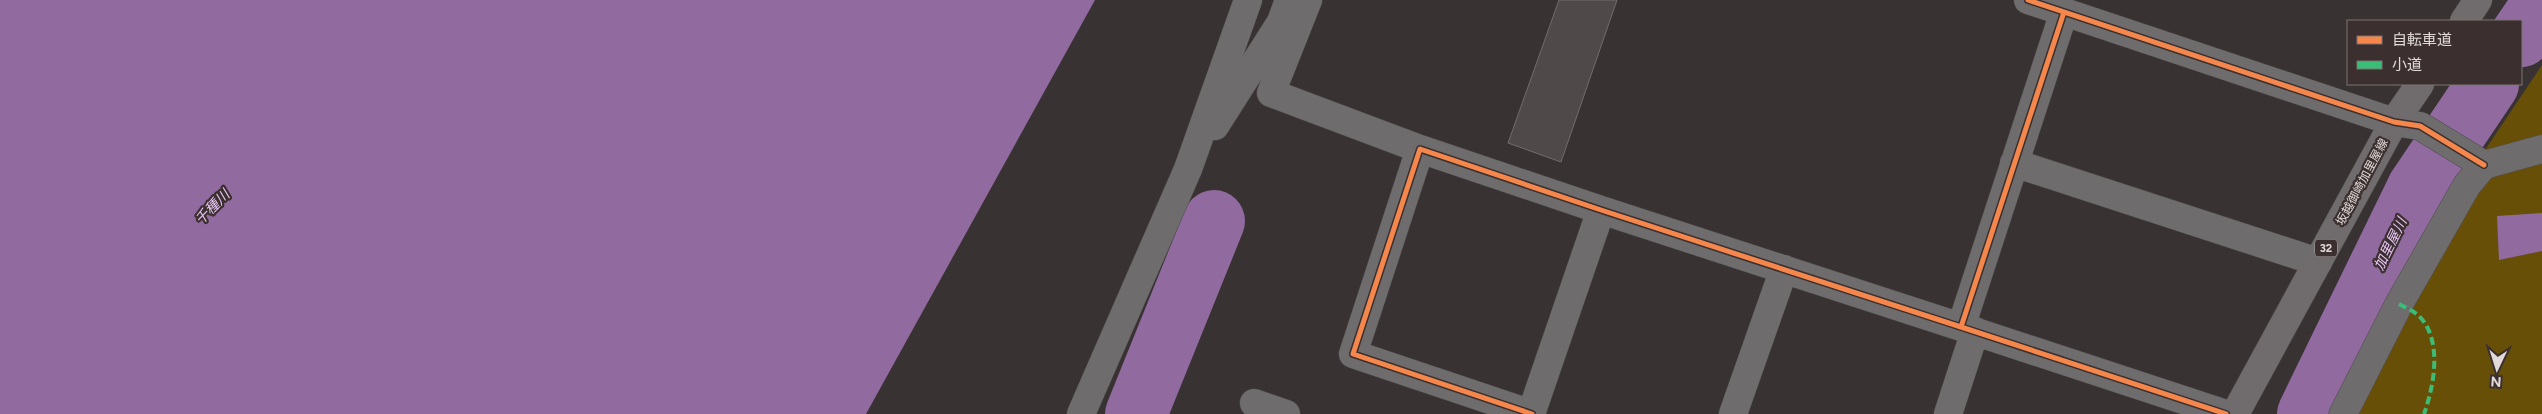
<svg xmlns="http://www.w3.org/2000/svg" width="2542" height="414" font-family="Figtree,'Noto Sans JP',sans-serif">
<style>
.green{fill:#684f07}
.water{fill:#916aa0}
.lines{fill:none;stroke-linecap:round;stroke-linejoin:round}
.river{stroke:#916aa0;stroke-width:62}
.building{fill:#4f4a49;stroke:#726d6c}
.minor-casing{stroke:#524e4e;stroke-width:29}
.major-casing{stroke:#524e4e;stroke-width:29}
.minor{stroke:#6e6c6c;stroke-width:28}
.major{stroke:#706c6d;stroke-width:28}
.quiet{stroke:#3abd76;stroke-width:4;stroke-dasharray:8 4;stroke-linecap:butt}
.cycleway-casing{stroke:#3b302f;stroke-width:8}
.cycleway{stroke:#f5874c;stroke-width:5}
.labels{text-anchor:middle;stroke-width:4.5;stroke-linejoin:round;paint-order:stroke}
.shield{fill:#3b302f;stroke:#afa7a6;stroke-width:1}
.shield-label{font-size:11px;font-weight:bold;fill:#e1dad9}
.street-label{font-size:12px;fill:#e1dad9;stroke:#3b302f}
.water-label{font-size:14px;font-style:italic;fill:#eac6f9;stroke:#3b302f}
</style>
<rect width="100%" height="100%" fill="#383232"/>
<path class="green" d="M 2542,65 L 2542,414 L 2336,414 L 2438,220 Z"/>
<path class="water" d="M 0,0 L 1095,0 L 866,414 L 0,414 Z
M 2542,213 L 2542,251 L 2499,260 L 2497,216 Z"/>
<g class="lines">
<path class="river" d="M 2521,36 L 2542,5
M 1136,414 L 1214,221
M 2308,414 L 2418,188 L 2488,84"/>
</g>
<path class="building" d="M 1559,0 L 1617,0 L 1561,162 L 1508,143 Z"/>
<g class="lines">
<defs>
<path id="minor" d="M 1308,0 L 1271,93 L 1420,149
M 2028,0 L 2394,122 L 2420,126 L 2484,165
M 2064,12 L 1961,327 L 2226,414
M 1215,126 L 1281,22 L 1289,0
M 2014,163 L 2318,262
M 1254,403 L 1286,414
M 1081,414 L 1188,169 L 1248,0
M 1531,414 L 1601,210
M 1532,414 L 1353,354 L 1420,149 L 1601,210 L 1961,327
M 1733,414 L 1784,269
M 1948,414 L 1975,331
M 2343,414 L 2399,304 L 2467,185 L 2484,165 L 2542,149"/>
<path id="major" d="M 2464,21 L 2478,0
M 2235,414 L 2394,122 L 2420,84"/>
</defs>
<use href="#minor" class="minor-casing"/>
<use href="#major" class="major-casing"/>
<use href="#minor" class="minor"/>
<use href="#major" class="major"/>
<path class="quiet" d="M 2399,304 C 2406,308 2414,311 2419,316 C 2443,340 2434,386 2424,414"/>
<defs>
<path id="cycleway" d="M 2028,0 L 2394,122 L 2420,126 L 2484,165
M 2064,12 L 1961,327 L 2226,414
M 1532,414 L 1353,354 L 1420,149 L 1601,210 L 1961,327"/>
</defs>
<use href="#cycleway" class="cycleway-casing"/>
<use href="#cycleway" class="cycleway"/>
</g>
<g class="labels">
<rect class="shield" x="2315" y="239.5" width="22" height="17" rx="4"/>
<g class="shield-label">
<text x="2326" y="252">32</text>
</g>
<g class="street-label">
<text transform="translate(2362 182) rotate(-62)" y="4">坂越御崎加里屋線</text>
</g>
<g class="water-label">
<text transform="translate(212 207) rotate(-45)" y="5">千種川</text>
<text transform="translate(2390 244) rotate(-64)" y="5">加里屋川</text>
</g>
</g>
<rect x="2347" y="20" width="175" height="65" fill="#3b302f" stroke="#7d7473"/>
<rect x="2357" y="36" width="25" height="8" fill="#f5874c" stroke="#7d7473"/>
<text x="2392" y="45" font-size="15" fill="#e1dad9">自転車道</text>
<rect x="2357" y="61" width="25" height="8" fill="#3abd76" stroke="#7d7473"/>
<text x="2392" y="70" font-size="15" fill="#e1dad9">小道</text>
<g transform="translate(2497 369) rotate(184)" stroke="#3b302f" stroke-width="4" paint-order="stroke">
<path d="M0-4L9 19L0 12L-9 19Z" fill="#e1dad9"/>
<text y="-8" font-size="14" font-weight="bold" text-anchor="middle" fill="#e1dad9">N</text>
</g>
</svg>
